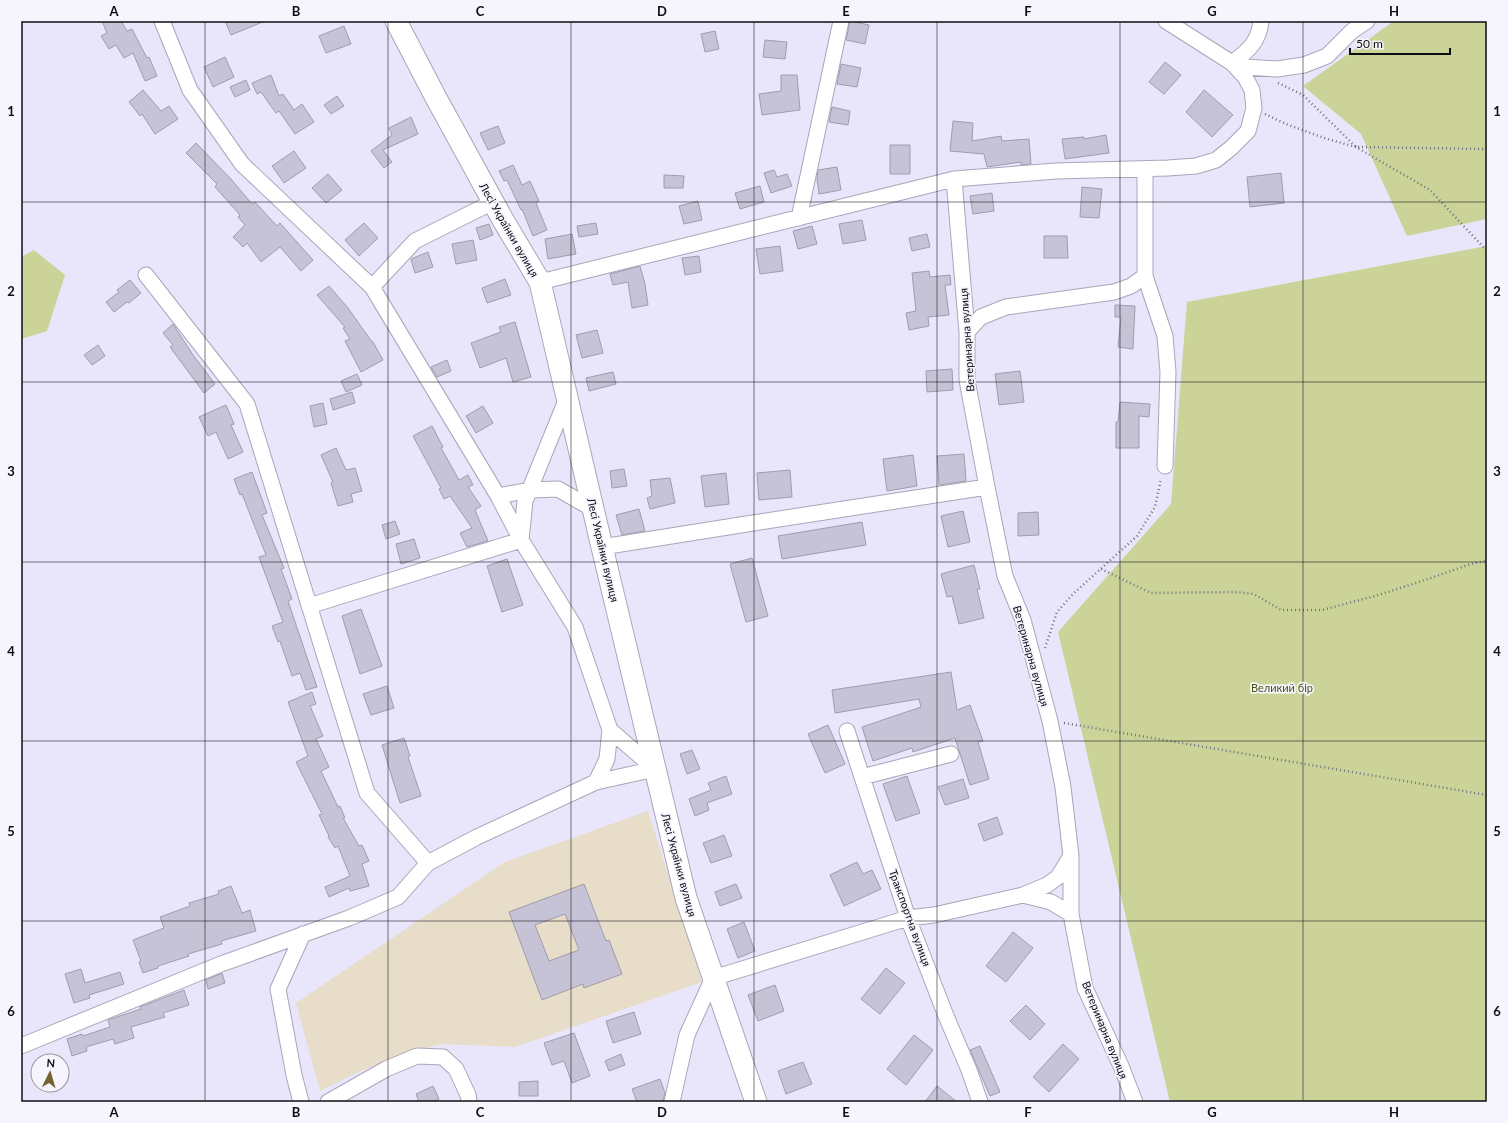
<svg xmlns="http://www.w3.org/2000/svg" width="1508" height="1123" font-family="Lato,sans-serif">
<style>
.industrial{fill:#e7ddc8}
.green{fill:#cbd399}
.building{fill:#c7c3d7;stroke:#a09baf;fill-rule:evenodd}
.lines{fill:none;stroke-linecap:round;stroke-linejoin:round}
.street-casing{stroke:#aaa5b9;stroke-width:17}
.secondary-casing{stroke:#aaa5b9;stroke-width:23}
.path{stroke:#75727f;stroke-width:2.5;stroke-dasharray:1 3;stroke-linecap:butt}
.street{stroke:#fff;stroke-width:15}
.secondary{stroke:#fff;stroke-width:21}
.grid{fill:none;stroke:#0e0c13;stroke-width:1;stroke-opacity:0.55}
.labels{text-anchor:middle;stroke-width:3.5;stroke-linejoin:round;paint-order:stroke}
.street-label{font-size:11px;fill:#0e0c13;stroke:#f6f4fc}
.park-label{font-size:11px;fill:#4b5110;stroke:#f6f4fc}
.neatline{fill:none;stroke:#0e0c13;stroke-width:1.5}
.grid-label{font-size:13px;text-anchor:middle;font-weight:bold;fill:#0e0c13}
</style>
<rect width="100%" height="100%" fill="#e9e5fa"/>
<path class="industrial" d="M 648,811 L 702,982 L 515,1047 L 440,1044 L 392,1058 L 361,1071 L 320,1091 L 296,1003 L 505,862 Z"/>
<path class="green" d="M 1394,21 L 1487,21 L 1487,219 L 1407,236 L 1361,134 L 1303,86 Z
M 1487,246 L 1487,1102 L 1170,1102 L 1058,632 L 1171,504 L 1187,302 Z
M 34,250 L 65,275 L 47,331 L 21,339 L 21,257 Z"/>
<path class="building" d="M 102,21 L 121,21 L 127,31 L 132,29 L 147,58 L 149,57 L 157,76 L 145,81 L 133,53 L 124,58 L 116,45 L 109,49 L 101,36 L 107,33 Z
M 225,21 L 265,21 L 231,35 Z
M 850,21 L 869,25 L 865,44 L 846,40 Z
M 344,26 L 351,44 L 326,53 L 319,36 Z
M 715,31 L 719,49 L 705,52 L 701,34 Z
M 765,40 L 787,42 L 785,59 L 763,57 Z
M 225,57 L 234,77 L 213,87 L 204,67 Z
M 1165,62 L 1181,75 L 1164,94 L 1149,82 Z
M 841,64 L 861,68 L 857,87 L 837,84 Z
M 271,75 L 279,96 L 283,94 L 294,110 L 302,104 L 314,122 L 295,134 L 279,111 L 276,113 L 261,92 L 257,94 L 252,83 Z
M 781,75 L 797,75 L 800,110 L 762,115 L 759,94 L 781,91 Z
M 246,80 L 250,90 L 235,97 L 230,87 Z
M 143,90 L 161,111 L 169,106 L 178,119 L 155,134 L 142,114 L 140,116 L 129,102 Z
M 1204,90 L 1233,115 L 1212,137 L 1186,112 Z
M 337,96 L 344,106 L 331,114 L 324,105 Z
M 832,107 L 850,111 L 848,125 L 829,122 Z
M 411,117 L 418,134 L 383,150 L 392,162 L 384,168 L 371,151 L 392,135 L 389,128 Z
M 953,121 L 973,123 L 972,141 L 1001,136 L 1002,141 L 1029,139 L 1031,164 L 1021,165 L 1021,162 L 987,167 L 984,154 L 950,151 Z
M 498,126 L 505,143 L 488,150 L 480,133 Z
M 1106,135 L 1109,153 L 1065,159 L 1062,139 L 1084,137 L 1084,139 Z
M 196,143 L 230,178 L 252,204 L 255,202 L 277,226 L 280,223 L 313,260 L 301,271 L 280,247 L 261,262 L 247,243 L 243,247 L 233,237 L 245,225 L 238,217 L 240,215 L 215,187 L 217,184 L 186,153 Z
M 890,145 L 910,145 L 910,174 L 890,174 Z
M 294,151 L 306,168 L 284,183 L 272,166 Z
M 513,165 L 522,185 L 530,181 L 539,201 L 536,203 L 547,230 L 533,236 L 522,209 L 521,210 L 507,180 L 504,181 L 499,171 Z
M 837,167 L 841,190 L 819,194 L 817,179 L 818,170 Z
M 774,170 L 777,177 L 787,174 L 792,186 L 771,193 L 764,173 Z
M 1281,173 L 1284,203 L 1250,207 L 1247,177 Z
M 328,174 L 342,190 L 326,203 L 312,188 Z
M 664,175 L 684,176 L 683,188 L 664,188 Z
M 760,186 L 764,202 L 740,209 L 735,193 Z
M 1082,187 L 1102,189 L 1099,218 L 1080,217 Z
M 992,193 L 994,211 L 973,214 L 970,196 Z
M 698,201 L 702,220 L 684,224 L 679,206 Z
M 862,220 L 866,240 L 843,244 L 839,224 Z
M 364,223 L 378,238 L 359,256 L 345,240 Z
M 596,223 L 598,234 L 579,237 L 577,226 Z
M 489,224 L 493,235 L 480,240 L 476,228 Z
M 812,226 L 817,244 L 798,249 L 793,231 Z
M 572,234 L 576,254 L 548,259 L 545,239 Z
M 927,234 L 930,247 L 912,251 L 909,238 Z
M 1044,236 L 1067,236 L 1068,258 L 1044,258 Z
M 473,240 L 477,260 L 456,264 L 452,244 Z
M 780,246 L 783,271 L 760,274 L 756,249 Z
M 428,252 L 433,267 L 415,273 L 411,259 Z
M 699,256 L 701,272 L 685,275 L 682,258 Z
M 640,266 L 645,284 L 648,305 L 632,308 L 628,282 L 613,285 L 610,274 Z
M 929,271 L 930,277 L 950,275 L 951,285 L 945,285 L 949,315 L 928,317 L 929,326 L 909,330 L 906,313 L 916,311 L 912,273 Z
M 505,279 L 511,295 L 487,303 L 482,288 Z
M 130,280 L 141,293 L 129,303 L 127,302 L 114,312 L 106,302 L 119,292 L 117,290 Z
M 329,286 L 348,308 L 372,342 L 373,342 L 383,360 L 361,372 L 345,341 L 350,339 L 343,328 L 345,327 L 317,295 Z
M 1115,305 L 1135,306 L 1133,349 L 1118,347 L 1121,317 L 1115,317 Z
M 515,322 L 531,377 L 513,382 L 506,358 L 480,368 L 471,343 L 501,332 L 499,327 Z
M 173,324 L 193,355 L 215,384 L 204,393 L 170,347 L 173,345 L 163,333 Z
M 597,330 L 603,353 L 582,358 L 576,335 Z
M 98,345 L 105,356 L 92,365 L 84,355 Z
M 447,360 L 451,371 L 437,377 L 431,367 Z
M 952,369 L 953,390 L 927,392 L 926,371 Z
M 1020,371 L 1024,402 L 999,405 L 995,374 Z
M 613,372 L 616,384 L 589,391 L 586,378 Z
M 357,374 L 362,385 L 346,392 L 341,381 Z
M 352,392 L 355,403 L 333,410 L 330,399 Z
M 1120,402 L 1150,404 L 1149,417 L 1139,416 L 1139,448 L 1116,448 L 1116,422 L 1118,422 Z
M 323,403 L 327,424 L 314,427 L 310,406 Z
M 226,405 L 234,424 L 231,425 L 243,452 L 228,459 L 216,432 L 208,436 L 199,417 Z
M 483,406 L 493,423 L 476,433 L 466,416 Z
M 432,426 L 443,447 L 441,448 L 459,480 L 468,475 L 473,485 L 468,487 L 481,506 L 475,510 L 488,541 L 467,547 L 460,533 L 472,528 L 450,496 L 444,499 L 439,489 L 441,488 L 413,436 Z
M 336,448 L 346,470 L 355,468 L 362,491 L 351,494 L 353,502 L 338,506 L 331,483 L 333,482 L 321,455 Z
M 964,454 L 966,481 L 939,485 L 937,456 Z
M 913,455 L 917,486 L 887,491 L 883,459 Z
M 624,469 L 627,486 L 612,488 L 610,471 Z
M 790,470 L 792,497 L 759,500 L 757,473 Z
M 252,472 L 267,513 L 262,515 L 284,568 L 281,569 L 292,599 L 288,601 L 317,687 L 306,690 L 300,673 L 292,676 L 280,641 L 278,642 L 272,626 L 283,622 L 259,557 L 266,555 L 242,494 L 240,495 L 234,479 Z
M 726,473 L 729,504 L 705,507 L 701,476 Z
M 670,478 L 675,503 L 650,509 L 647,498 L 652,496 L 650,480 Z
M 639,509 L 645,531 L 622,535 L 616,515 Z
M 963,511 L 970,542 L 948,547 L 941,516 Z
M 1038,512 L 1039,535 L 1018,536 L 1018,513 Z
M 395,521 L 400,534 L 386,539 L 382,525 Z
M 862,522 L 866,545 L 782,559 L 778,536 Z
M 414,539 L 420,558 L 401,564 L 396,544 Z
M 752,558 L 768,616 L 746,622 L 730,564 Z
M 507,559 L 523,605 L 502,612 L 487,566 Z
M 974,565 L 980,589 L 977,589 L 984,618 L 959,624 L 952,596 L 947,597 L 941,574 Z
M 361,609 L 382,666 L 360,674 L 342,616 Z
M 951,672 L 957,710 L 970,705 L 983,741 L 978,742 L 989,779 L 970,785 L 955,738 L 913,752 L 912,748 L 873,761 L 862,727 L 921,707 L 919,699 L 835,713 L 832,690 Z
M 387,686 L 394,708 L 371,715 L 363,694 Z
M 312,692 L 316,704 L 310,706 L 323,736 L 316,739 L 329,767 L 321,771 L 338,807 L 340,806 L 345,818 L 343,818 L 359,846 L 362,845 L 369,861 L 362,864 L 369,886 L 350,891 L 349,888 L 329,897 L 325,887 L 350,876 L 338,846 L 335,848 L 328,837 L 329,836 L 319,815 L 322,814 L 296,762 L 308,756 L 288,702 Z
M 828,725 L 845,764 L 825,773 L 808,734 Z
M 404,738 L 410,756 L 408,757 L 421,796 L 400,803 L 382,745 Z
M 692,750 L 700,769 L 687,774 L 680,754 Z
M 726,776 L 732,794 L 707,803 L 709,810 L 695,816 L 689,799 L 711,790 L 708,783 Z
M 907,776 L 920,813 L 896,821 L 883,784 Z
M 963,779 L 969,798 L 945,805 L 938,787 Z
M 997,817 L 1003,834 L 984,841 L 978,824 Z
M 724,835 L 732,856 L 711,863 L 703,843 Z
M 857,862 L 863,874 L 872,870 L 881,889 L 844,906 L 830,875 Z
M 584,884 L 606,941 L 609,940 L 622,974 L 584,988 L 583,984 L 542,1000 L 509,912 ZM 565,914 L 579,950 L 549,961 L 535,925 Z
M 736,884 L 742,898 L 720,906 L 715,892 Z
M 231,886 L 242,913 L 250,910 L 256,931 L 221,941 L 222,944 L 188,954 L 189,956 L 158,966 L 158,968 L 143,973 L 139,962 L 141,961 L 133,940 L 164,928 L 160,917 L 190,906 L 189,903 L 219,894 L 218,891 Z
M 744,922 L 755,951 L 738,958 L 727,929 Z
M 1013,932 L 1033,948 L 1006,982 L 986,966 Z
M 886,968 L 905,983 L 880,1014 L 861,999 Z
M 81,969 L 85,983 L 120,972 L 124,984 L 89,995 L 90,998 L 74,1003 L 65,974 Z
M 222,973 L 225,983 L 208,989 L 206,980 Z
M 775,985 L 784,1011 L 758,1021 L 748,995 Z
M 184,990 L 189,1005 L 163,1013 L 165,1017 L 131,1027 L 134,1038 L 115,1044 L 113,1039 L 86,1047 L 87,1051 L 72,1056 L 67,1039 L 82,1034 L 83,1036 L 110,1027 L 108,1020 L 141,1009 L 140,1007 Z
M 1026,1005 L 1045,1024 L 1030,1040 L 1010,1021 Z
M 634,1012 L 641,1034 L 613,1043 L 606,1021 Z
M 574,1033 L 590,1076 L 572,1083 L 564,1061 L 552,1065 L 544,1043 Z
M 914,1035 L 933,1050 L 906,1085 L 887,1069 Z
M 1063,1044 L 1079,1059 L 1049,1092 L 1033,1077 Z
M 980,1046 L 1000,1092 L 990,1096 L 970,1050 Z
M 621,1054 L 625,1065 L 609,1071 L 605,1061 Z
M 803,1062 L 812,1084 L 786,1094 L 778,1071 Z
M 660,1079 L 665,1093 L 663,1102 L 637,1102 L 632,1089 Z
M 538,1081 L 538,1096 L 519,1096 L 519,1082 Z
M 433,1086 L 439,1099 L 432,1102 L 419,1102 L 416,1094 Z
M 937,1086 L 957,1102 L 925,1102 Z"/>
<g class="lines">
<defs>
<path id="street" d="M 162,21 L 190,90 L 242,164 L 372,287 L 498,496 L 521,540 L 575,627 L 610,730 L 655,769
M 1232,63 L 1246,67 L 1277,69 L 1304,65 L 1327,56 L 1352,31 L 1367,21
M 1232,63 C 1248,51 1259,42 1261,21
M 954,179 L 967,332 L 967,380 L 987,487 L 1005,576 L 1023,620 L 1050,721 L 1063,787 L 1071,856 L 1071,914 L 1085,988 L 1121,1066 L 1135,1102
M 799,218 L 841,21
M 146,275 L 247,404 L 367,793 L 428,863
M 1145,276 L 1165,336 L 1168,372 L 1165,466
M 540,282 L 954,179 L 1056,171 L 1168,168 L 1196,166 L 1216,160 L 1231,148 L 1248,131 L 1254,108 L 1252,90 L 1245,77 L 1232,63 L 1166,21
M 372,287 L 415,241 L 493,202
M 967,332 L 981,317 L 1006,307 L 1114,292 L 1131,286 L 1145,276 L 1145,169
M 498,496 L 530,490 L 558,489 L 593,509
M 602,547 L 753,523 L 987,487
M 309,606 L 521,540 L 525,501 L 567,398
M 847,731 L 908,918 L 946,1016 L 969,1070 L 980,1102
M 862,777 L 951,754
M 596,782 L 607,759 L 610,730
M 1023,895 L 1047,885 L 1058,877 L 1071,856
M 21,1046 L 221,964 L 349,918 L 398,897 L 428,863 L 477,837 L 596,782 L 655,769
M 301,1102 L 294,1075 L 278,989 L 303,934
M 328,1102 L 386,1069 L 417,1056 L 443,1057 L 456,1069 L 468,1095 L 469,1102
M 672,1102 L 687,1035 L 713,978 L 908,918 L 934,915 L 1023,895 L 1051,902 L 1071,914"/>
<path id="secondary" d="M 396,21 L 435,96 L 503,220 L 540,282 L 602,547 L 686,898 L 756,1102"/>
</defs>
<use href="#street" class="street-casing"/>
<use href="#secondary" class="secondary-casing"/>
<path class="path" d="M 1278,83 L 1303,95 L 1356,147 L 1487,149
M 1265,114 L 1286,124 L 1324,138 L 1356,147 L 1430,190 L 1487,251
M 1101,569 L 1151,593 L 1235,592 L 1254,594 L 1281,610 L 1322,610 L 1375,596 L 1419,582 L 1474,563 L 1487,561
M 1045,648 L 1057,612 L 1073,594 L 1137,536 L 1155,507 L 1161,479
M 1064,723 L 1487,795"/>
<use href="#street" class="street"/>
<use href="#secondary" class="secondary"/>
</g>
<path class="grid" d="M 205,21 L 205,1102M 388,21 L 388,1102M 571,21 L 571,1102M 754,21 L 754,1102M 937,21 L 937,1102M 1120,21 L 1120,1102M 1303,21 L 1303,1102M 21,202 L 1487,202M 21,382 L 1487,382M 21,562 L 1487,562M 21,741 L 1487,741M 21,921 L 1487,921"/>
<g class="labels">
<g class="street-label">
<text transform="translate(509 230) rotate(60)" y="4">Лесі Українки вулиця</text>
<text transform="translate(967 340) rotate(-94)" y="4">Ветеринарна вулиця</text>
<text transform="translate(603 550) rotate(77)" y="4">Лесі Українки вулиця</text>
<text transform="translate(1031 656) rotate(74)" y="4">Ветеринарна вулиця</text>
<text transform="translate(679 865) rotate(75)" y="4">Лесі Українки вулиця</text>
<text transform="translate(910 918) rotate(70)" y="4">Транспортна вулиця</text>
<text transform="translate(1105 1030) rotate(68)" y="4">Ветеринарна вулиця</text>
</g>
<g class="park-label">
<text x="1282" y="692">Великий бір</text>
</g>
</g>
<rect width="1508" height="1123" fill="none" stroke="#f6f4fc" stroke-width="44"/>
<g transform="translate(50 1073) rotate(5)"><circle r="19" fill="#f6f4fc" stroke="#99979f"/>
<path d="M0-3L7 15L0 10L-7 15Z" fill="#746331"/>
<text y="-6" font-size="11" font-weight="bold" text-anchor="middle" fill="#0e0c13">N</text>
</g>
<path d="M1350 48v6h100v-6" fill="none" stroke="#0e0c13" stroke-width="2"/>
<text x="1356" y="48" font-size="12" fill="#0e0c13" stroke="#f6f4fc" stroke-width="3" paint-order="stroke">50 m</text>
<rect x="22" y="22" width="1464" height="1079" class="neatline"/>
<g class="grid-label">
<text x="114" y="16">A</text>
<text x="296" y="16">B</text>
<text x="480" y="16">C</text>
<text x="662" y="16">D</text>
<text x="846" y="16">E</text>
<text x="1028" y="16">F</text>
<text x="1212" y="16">G</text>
<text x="1394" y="16">H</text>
<text x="11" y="116">1</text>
<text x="1497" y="116">1</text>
<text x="11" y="296">2</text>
<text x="1497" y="296">2</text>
<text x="11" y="476">3</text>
<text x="1497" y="476">3</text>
<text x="11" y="656">4</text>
<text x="1497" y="656">4</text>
<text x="11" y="836">5</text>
<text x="1497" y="836">5</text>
<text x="11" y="1016">6</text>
<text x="1497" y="1016">6</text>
<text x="114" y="1117">A</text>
<text x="296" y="1117">B</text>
<text x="480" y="1117">C</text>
<text x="662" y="1117">D</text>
<text x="846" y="1117">E</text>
<text x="1028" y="1117">F</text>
<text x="1212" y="1117">G</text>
<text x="1394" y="1117">H</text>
</g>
</svg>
